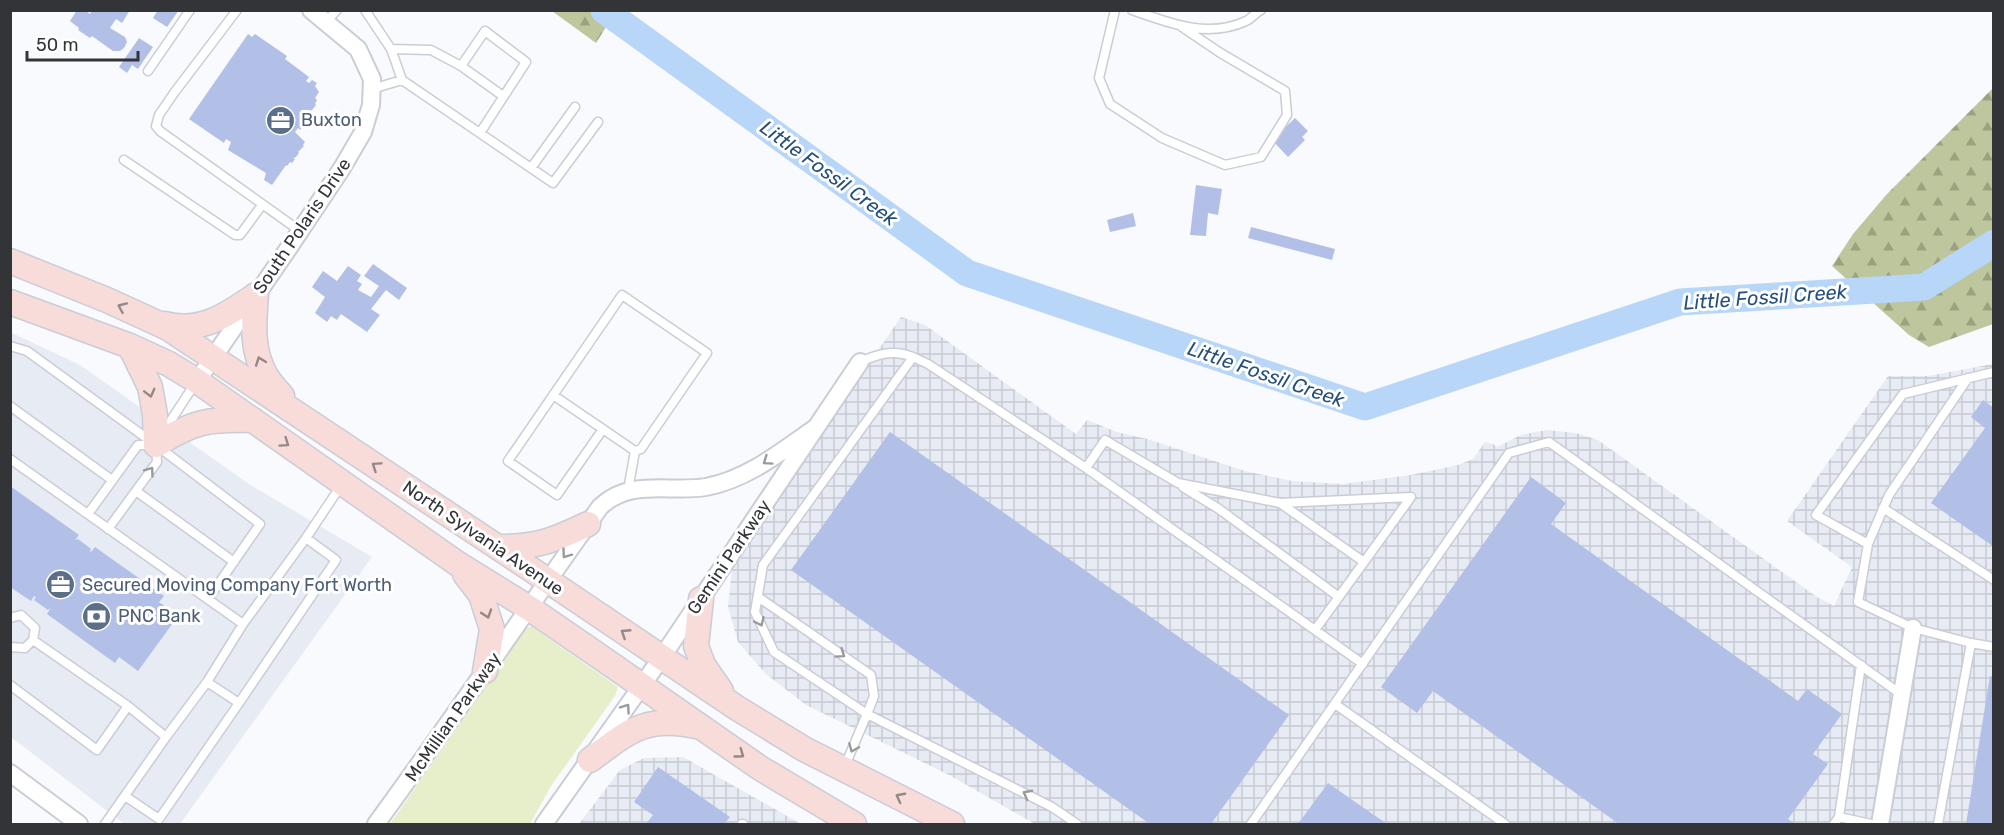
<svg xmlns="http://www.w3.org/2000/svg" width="2004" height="835" font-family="Rubik,sans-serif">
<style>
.built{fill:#e7ebf4}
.industrial{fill:url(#industrial-grid)}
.grass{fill:#e6eeca}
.forest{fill:url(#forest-firs)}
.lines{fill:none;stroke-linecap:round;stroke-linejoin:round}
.river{stroke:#b8d6f8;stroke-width:27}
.building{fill:#b2bfe6}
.service-casing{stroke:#cacdd6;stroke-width:11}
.minor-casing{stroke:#cacdd6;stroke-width:20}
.secondary-casing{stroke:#cacdd6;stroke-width:27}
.service{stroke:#fff;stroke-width:8}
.minor{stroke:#fff;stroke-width:16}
.secondary{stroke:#f7dcd9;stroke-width:24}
.oneway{stroke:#958888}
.oneway2{stroke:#999a9b}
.labels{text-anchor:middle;stroke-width:6;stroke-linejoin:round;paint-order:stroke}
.service-label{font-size:18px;fill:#4e5e75;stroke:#fff;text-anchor:start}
.street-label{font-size:18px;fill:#333437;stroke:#fff}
.water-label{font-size:20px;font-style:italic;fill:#26507c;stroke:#fff}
</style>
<defs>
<pattern id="industrial-grid" width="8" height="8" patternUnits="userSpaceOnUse" patternTransform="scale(1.5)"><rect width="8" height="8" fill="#e7ebf4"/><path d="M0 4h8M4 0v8" fill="none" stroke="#c7cad2"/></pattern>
<pattern id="forest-firs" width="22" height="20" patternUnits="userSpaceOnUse" patternTransform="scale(1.5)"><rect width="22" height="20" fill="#bdc69c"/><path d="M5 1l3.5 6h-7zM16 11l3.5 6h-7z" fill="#9aa280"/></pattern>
</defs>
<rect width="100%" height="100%" fill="#f9fafe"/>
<path class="built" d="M 10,332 L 80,365 L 249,484 L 372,557 L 180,824 L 124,824 L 11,737 Z"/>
<path class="industrial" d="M 901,317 L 925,325 L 1076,434 L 1087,420 L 1117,432 L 1147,439 L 1245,471 L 1292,481 L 1343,484 L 1411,475 L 1458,465 L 1473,459 L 1485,442 L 1493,444 L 1497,447 L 1521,435 L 1546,430 L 1576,433 L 1598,440 L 1817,597 L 1834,606 L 1852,567 L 1787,521 L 1888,376 L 1928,376 L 1993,364 L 1993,824 L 1035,824 L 949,775 L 806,705 L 766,674 L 738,642 L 728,607 L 732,568 L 741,550 Z
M 683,757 L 801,824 L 579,824 L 620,770 L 644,758 Z"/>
<path class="grass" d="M 531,626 L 618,687 L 615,696 L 551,786 L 530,824 L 390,824 L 526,629 Z"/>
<path class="forest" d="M 552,11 L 616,11 L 596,43 Z
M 1993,88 L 1993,324 L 1929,347 L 1909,335 L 1832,266 L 1853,234 L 1887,194 Z"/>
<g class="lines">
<path class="river" d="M 604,10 L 967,273 L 1365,407 L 1680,302 L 1924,287 L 1994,243"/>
</g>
<path class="building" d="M 77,10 L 85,10 L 90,14 L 92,10 L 130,10 L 122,23 L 116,19 L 110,28 L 125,37 L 127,42 L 124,48 L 120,51 L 113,51 L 92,36 L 90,38 L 78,30 L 79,28 L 70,21 Z
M 158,10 L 179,10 L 167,27 L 153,18 Z
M 248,34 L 252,37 L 255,34 L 287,56 L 285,59 L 309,77 L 306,81 L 309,83 L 312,80 L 317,83 L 315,86 L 319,92 L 315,98 L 317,100 L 315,104 L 316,105 L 305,119 L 307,120 L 300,130 L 298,128 L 295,132 L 305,142 L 303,145 L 304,146 L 298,152 L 299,153 L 296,157 L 293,158 L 295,159 L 292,163 L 290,162 L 287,166 L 286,165 L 272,185 L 264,180 L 266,173 L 228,150 L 231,142 L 226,139 L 224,143 L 189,119 Z
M 139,38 L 153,47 L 138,69 L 132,65 L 127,73 L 119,67 Z
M 1295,118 L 1308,131 L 1302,137 L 1305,140 L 1288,157 L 1272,140 Z
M 1196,185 L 1222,189 L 1218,215 L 1208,213 L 1206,236 L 1190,235 Z
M 1133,213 L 1136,226 L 1110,232 L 1107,220 Z
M 1251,227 L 1335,249 L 1332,260 L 1248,238 Z
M 373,264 L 407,288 L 399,300 L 386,290 L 371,309 L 380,315 L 367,332 L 341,314 L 337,320 L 331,316 L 327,322 L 315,313 L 325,297 L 312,287 L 323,271 L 337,281 L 348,266 L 361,275 L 357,281 L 362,284 L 358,290 L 371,297 L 379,286 L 364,276 Z
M 1983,400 L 1994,408 L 1994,547 L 1931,503 L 1985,428 L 1971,417 Z
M 890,432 L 1289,715 L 1211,824 L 1150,824 L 791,570 Z
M 1531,477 L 1566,503 L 1551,524 L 1798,701 L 1807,689 L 1842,714 L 1813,754 L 1828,764 L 1788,819 L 1796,824 L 1619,824 L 1433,691 L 1417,713 L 1381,687 Z
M 10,486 L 79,535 L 75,540 L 78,539 L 91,549 L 90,551 L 91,552 L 95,547 L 164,596 L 159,602 L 178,616 L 138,671 L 119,657 L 115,663 L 47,614 L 51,608 L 48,610 L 34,600 L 36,597 L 34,596 L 31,601 L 10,587 Z
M 1990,676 L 1994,677 L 1994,824 L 1966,824 Z
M 658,767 L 730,817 L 724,824 L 646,824 L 653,815 L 634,802 Z
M 1328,783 L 1335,788 L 1387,824 L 1298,824 Z"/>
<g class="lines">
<defs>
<path id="service" d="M 237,10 L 174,93 L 159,115 L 156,126 L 160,131 L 300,231
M 365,10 L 391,49 L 402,80 L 553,183 L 598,122
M 1115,10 L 1099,78 L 1110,104 L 1162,138 L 1225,165 L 1261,157 L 1287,115 L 1285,91 L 1219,52 L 1182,27
M 1132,10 C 1169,23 1208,39 1246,21 C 1251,19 1255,13 1261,10
M 326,22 L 337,10
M 391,49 L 431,50 L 461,66 L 503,96
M 461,66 L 485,31 L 526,62 L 480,133
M 148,71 L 190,10
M 372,89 L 402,80
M 124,160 L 235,235 L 240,235 L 262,205
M 531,168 L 575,107
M 10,346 L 27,351 L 156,445 L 260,524 L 208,599
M 860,362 C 878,354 893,349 913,357
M 553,395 L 635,451 L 628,490
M 10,406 L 112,480
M 603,429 L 557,495 L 508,461 L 622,295 L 707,353 L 641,449 L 635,451
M 164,431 L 196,382
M 10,459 L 243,624
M 1086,468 L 1105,440 L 1178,483 L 1280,503 L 1411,497 L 1315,630
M 1183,487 L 1219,509 L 1339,597
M 136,491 L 234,562
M 1280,503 L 1364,562
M 1883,508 L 1994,580
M 88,514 L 138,445 L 155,445
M 108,529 L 157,462 L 156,447
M 306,538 L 342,484
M 1868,544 L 1889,495 L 1968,378
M 758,597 L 871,675 L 874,696 L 867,714 L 774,652 L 755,612 L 763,565 L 913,357 L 928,364 L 1086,468 L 1363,664
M 10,618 L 21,615 L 35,628 L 33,640 L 25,648 L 10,647
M 1971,643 L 1994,647
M 10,685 L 97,750 L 128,706 L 33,640
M 1335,704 L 1505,824
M 166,737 L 207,682 L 243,624 L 306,538 L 336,560 L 239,703
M 844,768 L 867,714 L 1052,807 L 1077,824
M 125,796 L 159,819 L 239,703 L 207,682
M 1839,817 L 1871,824
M 105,824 L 166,737 L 128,706
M 742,824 L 743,824
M 1251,824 L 1509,453 L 1549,442 L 1902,695
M 1834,824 L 1839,817 L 1861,665
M 1938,824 L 1971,643 L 1913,628 L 1858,602 L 1868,544 L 1816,515 L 1903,394 L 1994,372"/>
<path id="minor" d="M 197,381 L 288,249 L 342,168 L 363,132 L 371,105 L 372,79 L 358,49 L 311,10
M 10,773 L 79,824
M 376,824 C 452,720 525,612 600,507 C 630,478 670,493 706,487 C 748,479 782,451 815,428
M 544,824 L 662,657 L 860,362
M 1880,824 L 1913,628"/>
<path id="secondary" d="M 10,261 L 107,300 L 168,328 L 547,580 L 737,708 L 804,749 L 952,824
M 256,295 C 254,322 251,349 265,374 C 269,382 276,389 282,396
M 10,302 L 130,346 L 169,364 L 197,381 L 458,564 L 529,608 L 596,654 L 760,768 L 854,824
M 165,324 C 201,334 228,314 256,295
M 130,346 L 150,387 L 155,415 L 156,445 C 194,421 208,419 253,420
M 498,547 C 538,547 552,541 588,524
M 465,574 L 481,595 L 492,629 L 485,671
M 701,599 L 696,646 L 703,665 L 721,691
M 590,760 C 629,731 646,715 696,726"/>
</defs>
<use href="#service" class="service-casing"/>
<use href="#minor" class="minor-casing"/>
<use href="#secondary" class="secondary-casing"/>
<use href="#service" class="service"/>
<use href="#minor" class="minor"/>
<use href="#secondary" class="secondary"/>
</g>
<defs><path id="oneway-chevron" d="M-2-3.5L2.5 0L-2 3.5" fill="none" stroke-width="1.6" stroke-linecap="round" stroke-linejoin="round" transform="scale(1.5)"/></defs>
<g class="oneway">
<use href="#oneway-chevron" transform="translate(122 307) rotate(-156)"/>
<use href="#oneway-chevron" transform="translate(260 361) rotate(-110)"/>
<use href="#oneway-chevron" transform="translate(150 393) rotate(76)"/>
<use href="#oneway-chevron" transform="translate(285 443) rotate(35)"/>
<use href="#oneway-chevron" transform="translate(376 466) rotate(-146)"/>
<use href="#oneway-chevron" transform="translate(487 614) rotate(72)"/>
<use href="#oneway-chevron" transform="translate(625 633) rotate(-147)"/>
<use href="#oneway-chevron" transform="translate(740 754) rotate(36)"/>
<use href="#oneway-chevron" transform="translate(900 797) rotate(-152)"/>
</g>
<g class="oneway2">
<use href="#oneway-chevron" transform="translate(767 461) rotate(145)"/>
<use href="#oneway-chevron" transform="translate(150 471) rotate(-54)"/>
<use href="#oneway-chevron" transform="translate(566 554) rotate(126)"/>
<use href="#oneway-chevron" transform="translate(760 622) rotate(65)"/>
<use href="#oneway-chevron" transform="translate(841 654) rotate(35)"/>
<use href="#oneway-chevron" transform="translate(626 708) rotate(-55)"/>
<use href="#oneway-chevron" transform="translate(853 748) rotate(113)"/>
<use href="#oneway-chevron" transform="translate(1027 794) rotate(-152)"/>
</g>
<defs>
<symbol id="office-disc" viewBox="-11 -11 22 22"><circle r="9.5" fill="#5c6f8a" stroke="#fff"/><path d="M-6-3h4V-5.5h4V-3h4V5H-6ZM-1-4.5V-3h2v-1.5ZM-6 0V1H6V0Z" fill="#fff"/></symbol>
<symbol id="bank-disc" viewBox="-11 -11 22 22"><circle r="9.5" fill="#5c6f8a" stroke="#fff"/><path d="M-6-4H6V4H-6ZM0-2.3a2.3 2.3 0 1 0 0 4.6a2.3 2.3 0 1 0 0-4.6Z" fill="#fff"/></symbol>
</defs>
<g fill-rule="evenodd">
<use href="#office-disc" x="264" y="104" width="33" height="33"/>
<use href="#office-disc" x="44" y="568" width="33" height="33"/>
<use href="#bank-disc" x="80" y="600" width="33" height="33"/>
</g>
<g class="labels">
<g class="service-label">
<text x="301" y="126">Buxton</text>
<text x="82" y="591">Secured Moving Company Fort Worth</text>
<text x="118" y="622">PNC Bank</text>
</g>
<g class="street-label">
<text transform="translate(302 226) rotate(-56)" y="6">South Polaris Drive</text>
<text transform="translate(483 538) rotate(34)" y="6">North Sylvania Avenue</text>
<text transform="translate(729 557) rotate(-56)" y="6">Gemini Parkway</text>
<text transform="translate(453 717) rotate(-55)" y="6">McMillian Parkway</text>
</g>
<g class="water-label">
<text transform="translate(829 173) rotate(36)" y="7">Little Fossil Creek</text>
<text transform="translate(1765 297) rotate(-4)" y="7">Little Fossil Creek</text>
<text transform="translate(1266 374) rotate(19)" y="7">Little Fossil Creek</text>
</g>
</g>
<rect width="2004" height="835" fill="none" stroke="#333437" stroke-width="24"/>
<path d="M27 51v9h111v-9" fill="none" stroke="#333437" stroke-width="3"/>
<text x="36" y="51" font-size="18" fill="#333437" stroke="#ffffff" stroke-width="4.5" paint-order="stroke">50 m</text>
</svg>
